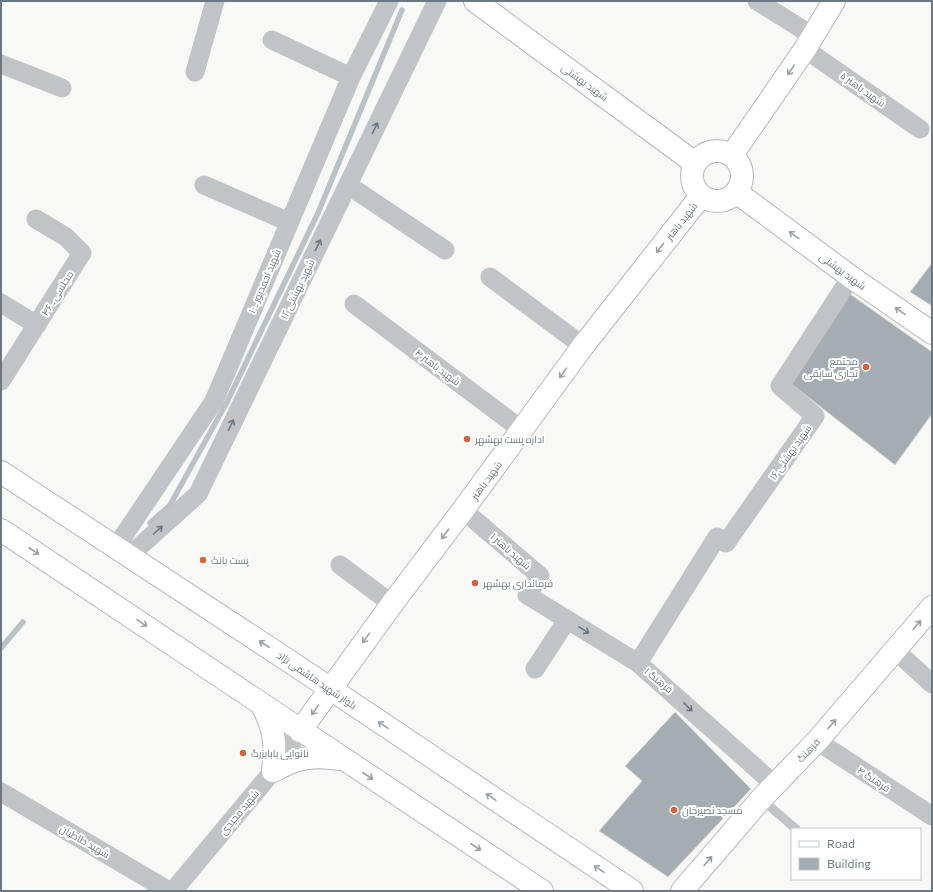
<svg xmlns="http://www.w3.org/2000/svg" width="933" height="892" font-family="Commissioner,Cairo,sans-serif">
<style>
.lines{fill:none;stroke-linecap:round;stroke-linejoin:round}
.stream{stroke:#b9c2c7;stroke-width:5.5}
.building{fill:#a6adb2;stroke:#dadad9}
.secondary-casing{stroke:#b3b7bb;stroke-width:24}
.primary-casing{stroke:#b4b8bb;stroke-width:24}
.lane{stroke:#c0c4c7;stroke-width:9}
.street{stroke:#c0c4c7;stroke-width:19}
.secondary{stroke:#fff;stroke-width:22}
.primary{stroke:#fff;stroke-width:22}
.oneway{stroke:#97a0a8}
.oneway2{stroke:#6b7883}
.poi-dot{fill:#cd6641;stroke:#fff;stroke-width:1.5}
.labels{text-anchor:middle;stroke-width:4;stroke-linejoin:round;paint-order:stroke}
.street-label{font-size:10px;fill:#6b7883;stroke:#fff}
.poi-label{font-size:10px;fill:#6b7883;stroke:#fff;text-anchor:start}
</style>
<rect width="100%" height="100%" fill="#f8f8f6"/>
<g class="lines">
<path class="stream" d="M 150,523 L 170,505 L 227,402 L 318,213 L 402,10
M 1,648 L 23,622"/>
</g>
<path class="building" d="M 932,263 L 932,306 L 910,292 Z
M 850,294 L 932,352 L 932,414 L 895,465 L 790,383 Z
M 675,712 L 751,789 L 668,877 L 599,831 L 642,781 L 625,766 Z"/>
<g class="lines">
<defs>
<path id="secondary" d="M 475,1 L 695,163
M692 176a25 25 0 1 1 50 0a25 25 0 1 1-50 0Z
M 732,155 L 805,49 L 834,1
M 736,192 L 851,277 L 932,333
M 300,731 L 392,604 L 463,510 L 583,346 L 701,196
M 682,891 L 761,799 L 817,741 L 932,607"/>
<path id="primary" d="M 1,472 L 289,661 L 632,891
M 1,530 L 542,891
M 262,705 C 275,730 276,744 273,771
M 273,771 C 299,757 313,755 341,759"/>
</defs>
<use href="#secondary" class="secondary-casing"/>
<use href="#primary" class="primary-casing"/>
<path class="lane" d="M 761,799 L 796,829"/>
<path class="street" d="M 757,1 L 813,36
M 272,40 L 351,77
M 805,49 L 920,129
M 1,64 L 62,88
M 195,72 L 215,1
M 204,185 L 289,222
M 348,185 L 445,250
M 490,277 L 583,346
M 1,303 L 37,325
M 354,304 L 522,430
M 1,381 L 82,253 L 66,237 L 36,219
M 463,510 L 540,576 L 527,595 L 638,663 L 775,785
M 116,547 L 214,401 L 351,77 L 389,1
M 129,556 L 198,494 L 437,1
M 340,565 L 392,604
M 896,651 L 932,684
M 638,663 L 717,537 L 726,543 L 815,416 L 780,386 L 851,277
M 535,669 L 567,620
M 817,741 L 932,816
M 1,792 L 169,891
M 173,891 L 273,771 L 300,731"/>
<use href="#secondary" class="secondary"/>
<use href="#primary" class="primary"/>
</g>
<defs><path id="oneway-shaft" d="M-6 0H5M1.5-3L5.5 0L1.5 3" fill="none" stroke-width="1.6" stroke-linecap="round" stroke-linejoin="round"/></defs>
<g class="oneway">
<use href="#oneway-shaft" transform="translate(791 70) rotate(124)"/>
<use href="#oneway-shaft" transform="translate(794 235) rotate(-144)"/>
<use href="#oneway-shaft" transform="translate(660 248) rotate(128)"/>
<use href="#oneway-shaft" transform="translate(900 311) rotate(-145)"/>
<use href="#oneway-shaft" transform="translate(563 373) rotate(126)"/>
<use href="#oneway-shaft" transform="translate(445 534) rotate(127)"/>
<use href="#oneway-shaft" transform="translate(34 551) rotate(33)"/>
<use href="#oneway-shaft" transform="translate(142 623) rotate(34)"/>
<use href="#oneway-shaft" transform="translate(917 625) rotate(-50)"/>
<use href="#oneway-shaft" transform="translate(366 638) rotate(126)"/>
<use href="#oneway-shaft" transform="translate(264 644) rotate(-147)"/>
<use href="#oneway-shaft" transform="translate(315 710) rotate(125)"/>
<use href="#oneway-shaft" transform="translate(832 724) rotate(-49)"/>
<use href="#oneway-shaft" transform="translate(383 725) rotate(-146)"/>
<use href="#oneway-shaft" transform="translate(368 776) rotate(33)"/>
<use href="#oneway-shaft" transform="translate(491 797) rotate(-146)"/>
<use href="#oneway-shaft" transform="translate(476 847) rotate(33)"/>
<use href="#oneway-shaft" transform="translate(708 861) rotate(-49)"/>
<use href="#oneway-shaft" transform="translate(599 869) rotate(-146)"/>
</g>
<g class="oneway2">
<use href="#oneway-shaft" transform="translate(375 128) rotate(-64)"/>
<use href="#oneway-shaft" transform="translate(318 245) rotate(-64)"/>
<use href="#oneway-shaft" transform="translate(231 425) rotate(-64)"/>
<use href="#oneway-shaft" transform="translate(158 530) rotate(-42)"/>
<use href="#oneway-shaft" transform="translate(584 630) rotate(31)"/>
<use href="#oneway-shaft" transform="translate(688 707) rotate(44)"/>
</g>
<g class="poi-dot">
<circle cx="866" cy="367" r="4"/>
<circle cx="467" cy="439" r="4"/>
<circle cx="203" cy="560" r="4"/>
<circle cx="475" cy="583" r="4"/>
<circle cx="243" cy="753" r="4"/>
<circle cx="674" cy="810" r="4"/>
</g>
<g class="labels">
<g class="street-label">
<text transform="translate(585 82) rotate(36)" y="4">شهید بهشتی</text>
<text transform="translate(863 89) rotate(35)" y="4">شهید باهنر ۵</text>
<text transform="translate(681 221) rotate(-52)" y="4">شهید باهنر</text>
<text transform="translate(843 271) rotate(36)" y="4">شهید بهشتی</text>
<text transform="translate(264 281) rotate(-67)" y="4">شهید احمدپور ـ ۱۰</text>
<text transform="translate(297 289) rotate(-64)" y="4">شهید بهشتی ۱۲</text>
<text transform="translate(57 293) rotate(-58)" y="4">مجلسی ـ ۴۶</text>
<text transform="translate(438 367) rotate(37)" y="4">شهید باهنر ۴</text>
<text transform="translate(790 452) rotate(-55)" y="4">شهید بهشتی ۱۶</text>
<text transform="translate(486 480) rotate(-54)" y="4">شهید باهنر</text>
<text transform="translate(511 551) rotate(41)" y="4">شهید باهنر ۱</text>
<text transform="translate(317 680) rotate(34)" y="4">بلوار شهید هاشمی نژاد</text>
<text transform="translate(659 680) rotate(40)" y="4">فرهنگ ۱</text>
<text transform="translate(808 750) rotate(-47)" y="4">فرهنگ</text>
<text transform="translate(874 779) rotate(33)" y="4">فرهنگ ۴</text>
<text transform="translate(239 812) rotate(-50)" y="4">شهید مجیدی</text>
<text transform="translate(85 841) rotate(30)" y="4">شهید طاطیان</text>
</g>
<g class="poi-label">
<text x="858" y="365" text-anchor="end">مجتمع<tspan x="858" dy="12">تجاری سابقی</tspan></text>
<text x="475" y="443">اداره پست بهشهر</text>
<text x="211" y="564">پست بانک</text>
<text x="483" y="587">فرمانداری بهشهر</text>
<text x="251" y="757">نانوایی بابابزرگ</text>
<text x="682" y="814">مسجد نصیرخان</text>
</g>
</g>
<rect width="933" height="892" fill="none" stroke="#6b7883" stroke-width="4"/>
<rect x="791" y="828" width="130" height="52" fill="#ffffff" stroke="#c4c9cd"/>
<rect x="799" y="841" width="20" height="6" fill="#ffffff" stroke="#c4c9cd"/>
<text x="827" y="848" font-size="12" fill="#6b7883">Road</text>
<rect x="799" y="858" width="20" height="12" fill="#a6adb2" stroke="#c4c9cd"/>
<text x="827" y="868" font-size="12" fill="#6b7883">Building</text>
</svg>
